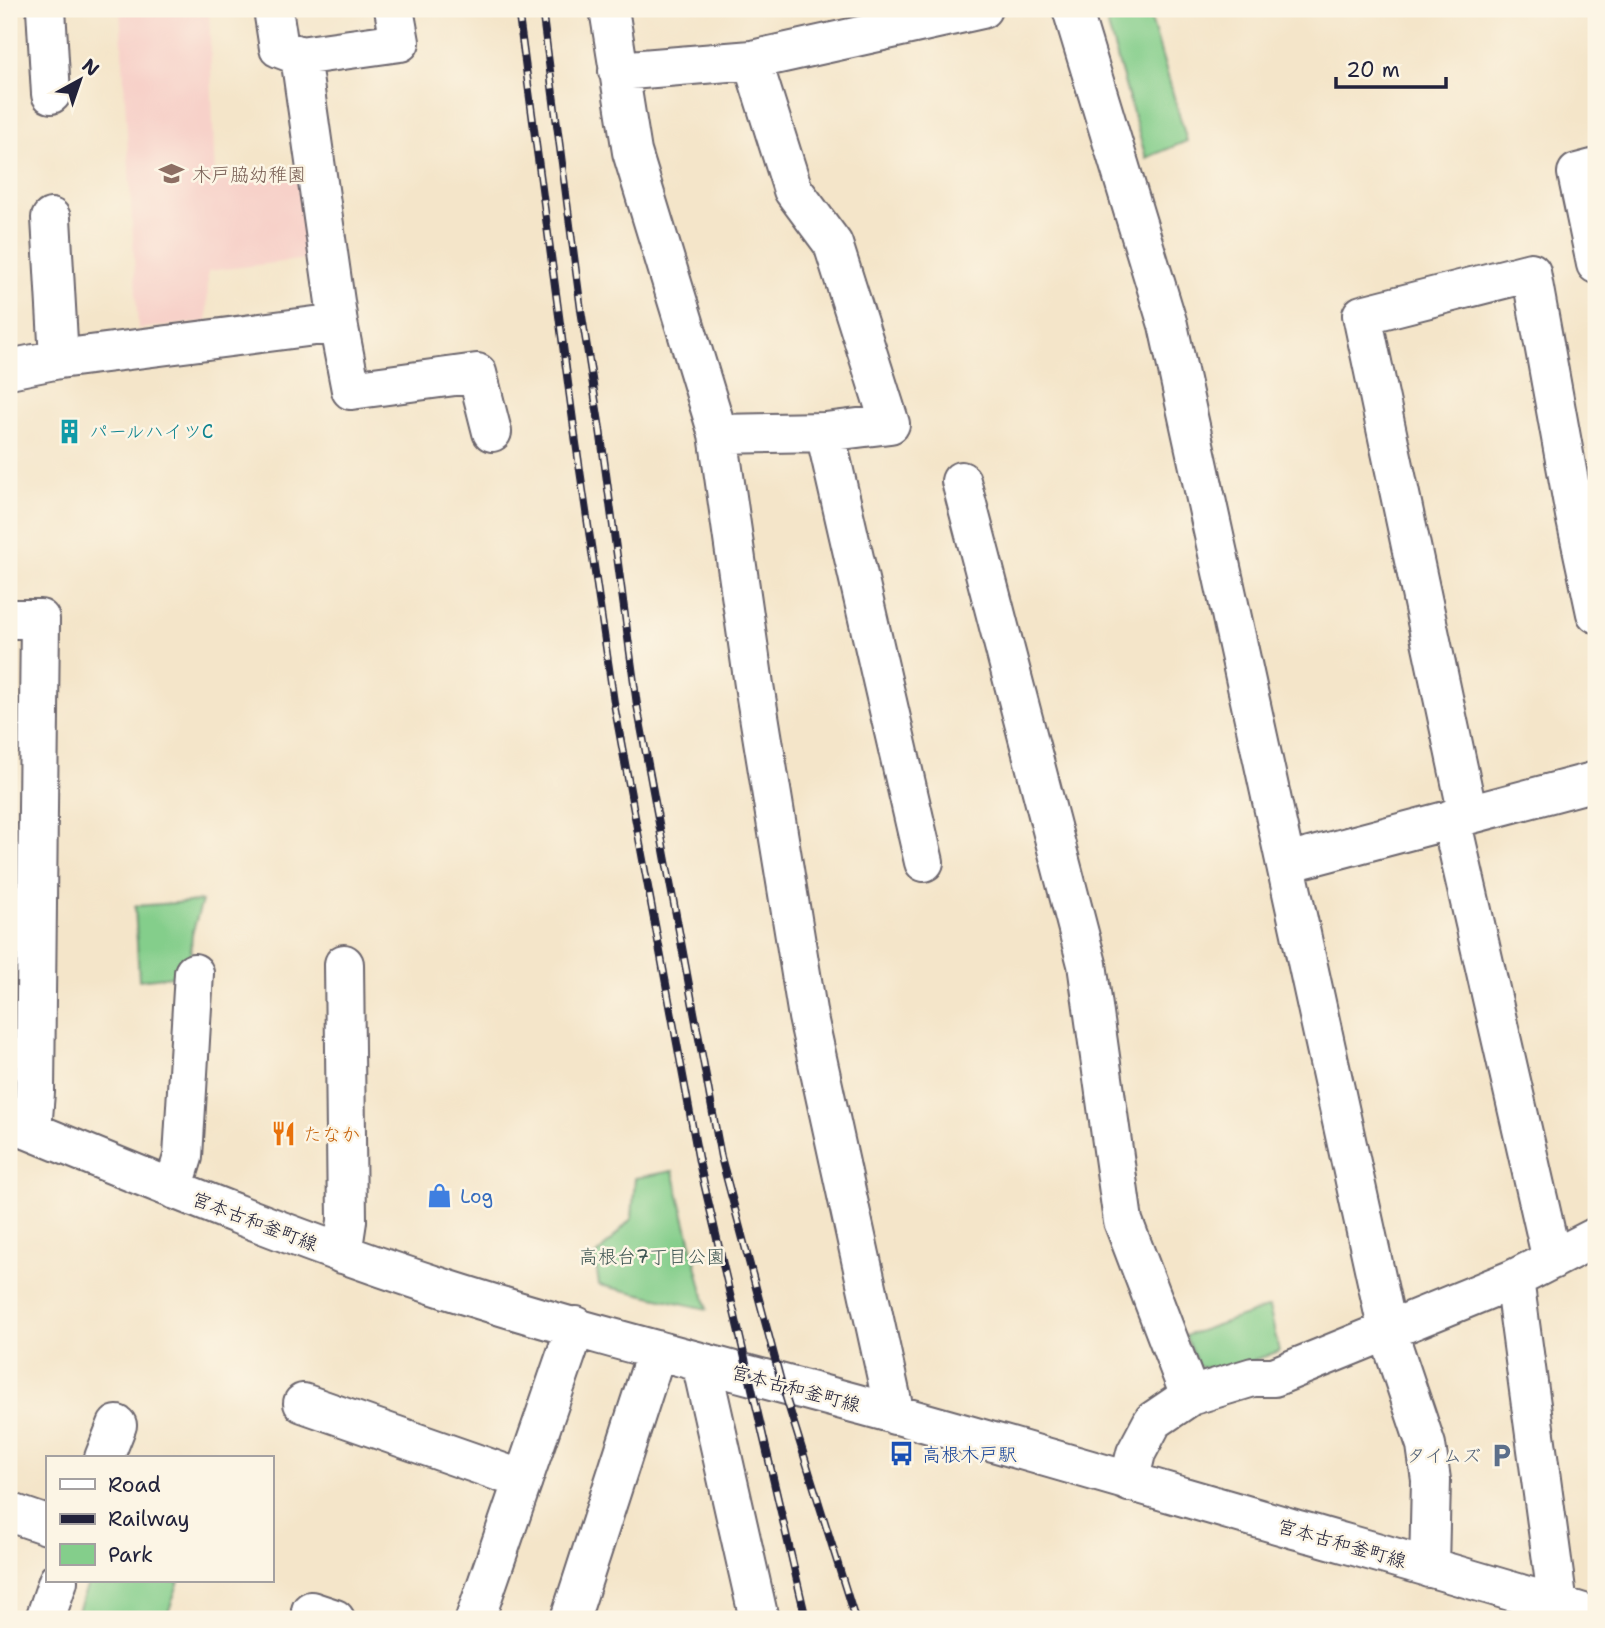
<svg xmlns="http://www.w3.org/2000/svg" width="1605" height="1628" font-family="'Shantell Sans','Klee One',sans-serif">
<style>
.built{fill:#f7d1c9}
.park{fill:#84ce8b;stroke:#537863;stroke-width:2}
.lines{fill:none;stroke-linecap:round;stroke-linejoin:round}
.minor-casing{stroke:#6c666d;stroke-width:42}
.minor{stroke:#fff;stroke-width:38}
.rail-casing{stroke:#22223b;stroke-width:8}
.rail{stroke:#fcf5e5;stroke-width:5;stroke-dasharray:16;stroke-linecap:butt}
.labels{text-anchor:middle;stroke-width:5;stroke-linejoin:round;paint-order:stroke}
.education-label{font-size:19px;fill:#785e54;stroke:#fcf5e5;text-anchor:start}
.culture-label{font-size:19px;fill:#0d838f;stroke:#fcf5e5;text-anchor:start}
.food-label{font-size:19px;fill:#c56008;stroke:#fcf5e5;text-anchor:start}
.shop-label{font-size:19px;fill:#366cbe;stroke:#fcf5e5;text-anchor:start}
.street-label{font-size:19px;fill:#22223b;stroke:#fcf5e5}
.park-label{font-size:19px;fill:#3f5653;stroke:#fcf5e5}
.transit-label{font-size:19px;fill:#164399;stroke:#fcf5e5;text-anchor:start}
.service-label{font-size:19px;fill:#4e5e75;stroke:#fcf5e5;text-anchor:end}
</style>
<rect width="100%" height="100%" fill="#fcf5e5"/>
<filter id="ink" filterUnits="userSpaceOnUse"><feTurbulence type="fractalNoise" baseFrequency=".0143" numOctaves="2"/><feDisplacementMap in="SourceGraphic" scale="14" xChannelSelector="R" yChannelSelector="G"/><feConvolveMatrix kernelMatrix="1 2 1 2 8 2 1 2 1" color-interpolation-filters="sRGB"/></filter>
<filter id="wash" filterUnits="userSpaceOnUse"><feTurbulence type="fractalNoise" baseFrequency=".00686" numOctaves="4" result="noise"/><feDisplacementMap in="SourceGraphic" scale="28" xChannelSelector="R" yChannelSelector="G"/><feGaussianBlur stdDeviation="1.57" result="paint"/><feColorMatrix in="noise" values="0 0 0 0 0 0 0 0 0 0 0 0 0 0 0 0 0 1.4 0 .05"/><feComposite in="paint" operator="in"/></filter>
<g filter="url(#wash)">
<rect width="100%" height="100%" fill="#f4e5c9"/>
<path class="built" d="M 120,9 L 209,9 L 215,183 L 299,165 L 307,259 L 208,271 L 207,322 L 138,329 Z"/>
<path class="park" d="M 1111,9 L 1148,9 L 1187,141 L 1146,158 L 1106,19 Z
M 202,901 L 192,934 L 189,974 L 139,980 L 135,906 Z
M 673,1171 L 707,1309 L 599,1285 L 595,1257 L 632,1218 L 635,1178 Z
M 1269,1307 L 1279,1351 L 1229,1370 L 1199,1367 L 1185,1336 Z
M 89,1581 L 179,1581 L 166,1619 L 75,1619 Z"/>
</g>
<g filter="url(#ink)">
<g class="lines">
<defs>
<path id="minor" d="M 46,9 L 51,94
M 273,9 L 279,48 L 300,56
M 394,9 L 400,42 L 300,56 L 338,323 L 351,390 L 477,373 L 492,432
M 609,9 L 632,152 L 718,434 L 754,685 L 808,1017 L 895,1415
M 1072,9 L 1168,325 L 1388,1332 L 1426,1445 L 1431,1480 L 1429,1568
M 618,71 L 752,60 L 982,9
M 1596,168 L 1577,173 L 1596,264
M 51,218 L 59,359
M 9,369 L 59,359 L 338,323
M 825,432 L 924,862
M 718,434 L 825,432 L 890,424 L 833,244 L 793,190 L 752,60
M 961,481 L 1087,964 L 1123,1221 L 1190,1396
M 9,619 L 40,619 L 35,1092 L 32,1131
M 1468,815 L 1362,315 L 1531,272 L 1575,515 L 1596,613
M 1451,819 L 1552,1260
M 1287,863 L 1596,781
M 9,1122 C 153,1181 297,1241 446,1289 C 584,1333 725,1368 865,1406 C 1007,1445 1149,1487 1291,1528 C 1393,1557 1495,1585 1596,1617
M 173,1189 L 183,1157 L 194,973
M 342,1254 L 347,1221 L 344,964
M 1514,1279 L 1558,1605
M 701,1362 L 759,1619
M 303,1403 L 523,1480
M 104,1458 L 117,1425
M 1129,1482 L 1136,1453 L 1153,1421 L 1190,1396 L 1253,1377 L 1274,1377 L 1514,1279 L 1596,1237
M 9,1512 L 47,1525
M 311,1611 L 335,1619
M 45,1619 L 58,1581
M 475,1619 L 576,1326
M 570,1619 L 657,1350"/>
</defs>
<use href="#minor" class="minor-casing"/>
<use href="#minor" class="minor"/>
<defs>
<path id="rail" d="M 518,9 L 576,443 L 615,709 L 699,1162 L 806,1619
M 542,9 L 581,310 L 600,429 L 637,705 L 721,1157 L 782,1385 L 855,1619"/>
</defs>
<use href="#rail" class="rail-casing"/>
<use href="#rail" class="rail"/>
</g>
</g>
<defs>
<symbol id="school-bare" viewBox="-9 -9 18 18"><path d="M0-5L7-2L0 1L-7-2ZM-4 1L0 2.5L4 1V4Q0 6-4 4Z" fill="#8d6e63" stroke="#fcf5e5" stroke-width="2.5" paint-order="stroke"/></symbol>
<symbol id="building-bare" viewBox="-9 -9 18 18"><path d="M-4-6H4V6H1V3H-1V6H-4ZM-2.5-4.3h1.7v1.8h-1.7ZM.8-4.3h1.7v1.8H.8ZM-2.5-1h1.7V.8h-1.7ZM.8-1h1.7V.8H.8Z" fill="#0f9aa8" stroke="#fcf5e5" stroke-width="2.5" paint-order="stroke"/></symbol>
<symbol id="restaurant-bare" viewBox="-9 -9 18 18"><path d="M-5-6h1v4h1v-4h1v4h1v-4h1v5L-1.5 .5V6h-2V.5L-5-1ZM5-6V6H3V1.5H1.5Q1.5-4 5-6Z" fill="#e8710a" stroke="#fcf5e5" stroke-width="2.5" paint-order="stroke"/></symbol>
<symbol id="shop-bare" viewBox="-9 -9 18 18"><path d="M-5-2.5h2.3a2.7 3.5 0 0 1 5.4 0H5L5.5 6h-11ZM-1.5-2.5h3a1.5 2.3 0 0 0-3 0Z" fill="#3f7fe0" stroke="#fcf5e5" stroke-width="2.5" paint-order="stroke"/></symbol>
<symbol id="bus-bare" viewBox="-9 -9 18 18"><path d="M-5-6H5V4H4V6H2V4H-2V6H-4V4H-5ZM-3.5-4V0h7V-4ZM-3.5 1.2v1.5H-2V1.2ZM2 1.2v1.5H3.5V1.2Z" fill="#1a4fb4" stroke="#fcf5e5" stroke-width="2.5" paint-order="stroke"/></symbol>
<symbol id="parking-bare" viewBox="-9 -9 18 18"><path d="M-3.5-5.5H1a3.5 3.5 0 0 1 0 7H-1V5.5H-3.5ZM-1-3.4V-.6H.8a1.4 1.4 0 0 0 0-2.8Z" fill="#5c6f8a" stroke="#fcf5e5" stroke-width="2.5" paint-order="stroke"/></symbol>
</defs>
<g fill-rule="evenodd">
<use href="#school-bare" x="154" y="156" width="35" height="35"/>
<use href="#building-bare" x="52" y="414" width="35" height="35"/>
<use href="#restaurant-bare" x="266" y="1116" width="35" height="35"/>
<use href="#shop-bare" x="422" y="1178" width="35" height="35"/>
<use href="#bus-bare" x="884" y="1436" width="35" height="35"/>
<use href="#parking-bare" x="1484" y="1438" width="35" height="35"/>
</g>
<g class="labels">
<g class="education-label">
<text x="192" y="181">木戸脇幼稚園</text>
</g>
<g class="culture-label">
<text x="89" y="438">パールハイツC</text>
</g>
<g class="food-label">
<text x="303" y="1141">たなか</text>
</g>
<g class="shop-label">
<text x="460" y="1203">Log</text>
</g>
<g class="street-label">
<text transform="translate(255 1221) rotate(21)" y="7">宮本古和釜町線</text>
<text transform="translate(796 1388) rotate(15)" y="7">宮本古和釜町線</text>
<text transform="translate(1342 1543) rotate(16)" y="7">宮本古和釜町線</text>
</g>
<g class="park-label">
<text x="652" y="1263">高根台7丁目公園</text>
</g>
<g class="transit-label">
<text x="922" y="1461">高根木戸駅</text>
</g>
<g class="service-label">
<text x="1481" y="1462">タイムズ</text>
</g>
</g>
<rect width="1605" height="1628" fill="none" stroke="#fcf5e5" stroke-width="35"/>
<rect x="46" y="1456" width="228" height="126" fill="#fcf5e5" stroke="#a5a1a1" stroke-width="2"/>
<rect x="60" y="1479" width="35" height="10" fill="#ffffff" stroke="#a5a1a1" stroke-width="2"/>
<text x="108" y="1492" font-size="21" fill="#22223b">Road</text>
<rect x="60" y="1514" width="35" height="10" fill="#22223b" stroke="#a5a1a1" stroke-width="2"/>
<text x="108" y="1526" font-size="21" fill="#22223b">Railway</text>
<rect x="60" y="1544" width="35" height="21" fill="#84ce8b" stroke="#a5a1a1" stroke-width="2"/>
<text x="108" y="1562" font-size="21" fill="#22223b">Park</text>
<g transform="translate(80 80) rotate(40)" stroke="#fcf5e5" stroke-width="5" paint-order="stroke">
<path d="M0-5L12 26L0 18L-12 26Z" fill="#22223b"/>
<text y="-10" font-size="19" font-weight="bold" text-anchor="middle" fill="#22223b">N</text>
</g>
<path d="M1336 77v10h110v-10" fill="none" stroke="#22223b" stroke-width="3.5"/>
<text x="1346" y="77" font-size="21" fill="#22223b" stroke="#fcf5e5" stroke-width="5" paint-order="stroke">20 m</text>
</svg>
